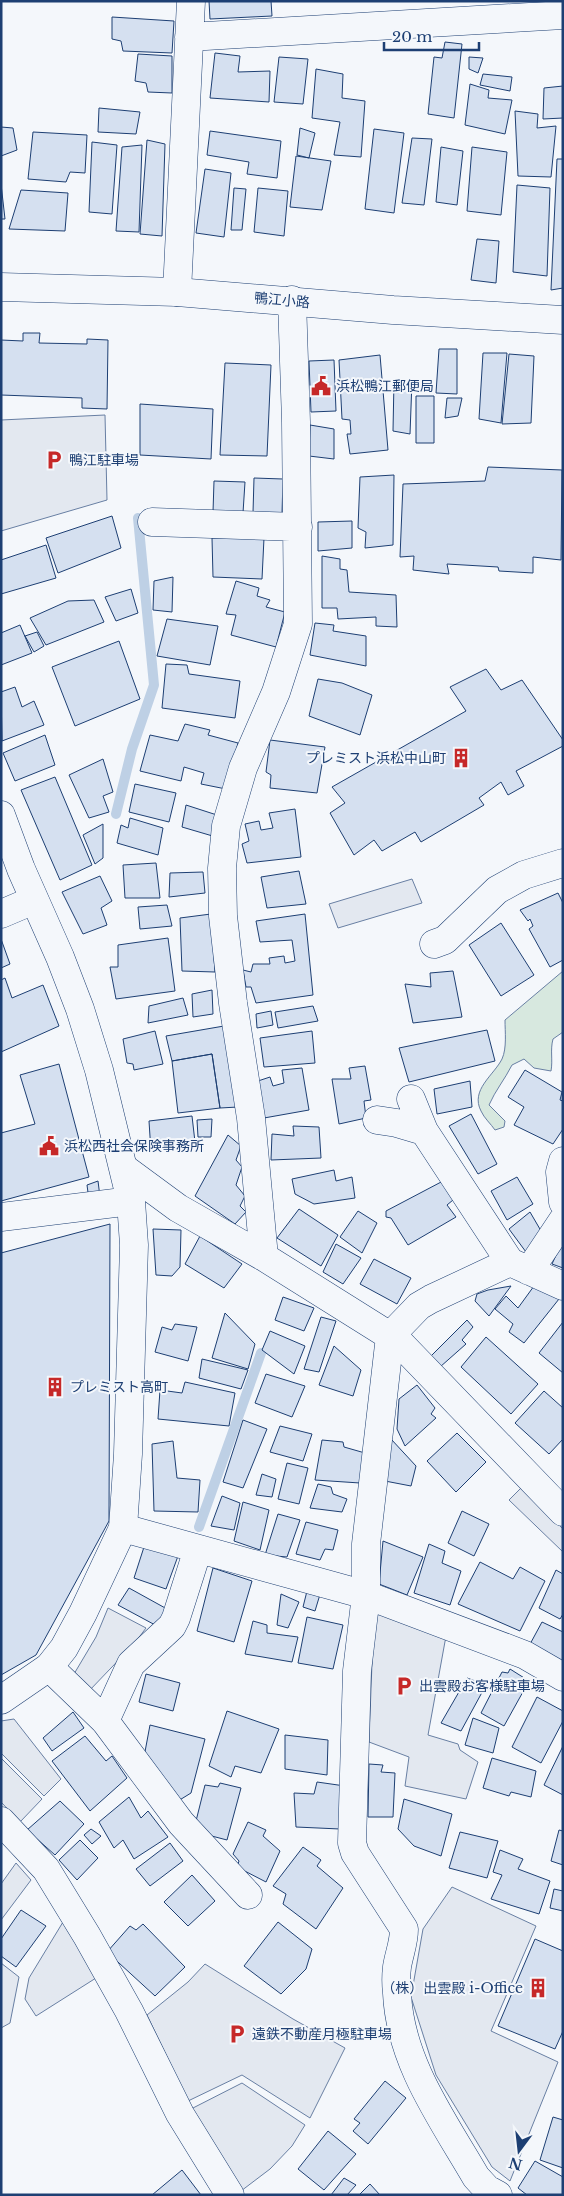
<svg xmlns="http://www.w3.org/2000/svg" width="564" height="2196" font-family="'Libre Baskerville','Noto Sans JP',serif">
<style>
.green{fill:#d7e8df;stroke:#687fa3}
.parking{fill:#e3e8f0;stroke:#687fa3}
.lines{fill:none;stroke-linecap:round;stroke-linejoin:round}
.stream{stroke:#bed0e5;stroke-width:10}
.building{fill:#d5e0f0;stroke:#1d3f73}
.minor-casing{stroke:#1d3f73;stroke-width:29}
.tertiary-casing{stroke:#1d3f73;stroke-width:29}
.minor{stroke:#f4f7fb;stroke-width:28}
.tertiary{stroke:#f4f7fb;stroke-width:28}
.labels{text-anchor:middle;stroke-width:4;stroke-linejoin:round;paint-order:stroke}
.street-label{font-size:14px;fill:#1d3f73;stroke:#f4f7fb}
.poi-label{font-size:14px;fill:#1d3f73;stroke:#f4f7fb;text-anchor:start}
</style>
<rect width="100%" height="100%" fill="#f4f7fb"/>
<path class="green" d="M 563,971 L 563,1032 L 553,1039 C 550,1050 553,1060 551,1071 L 534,1068 L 524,1059 L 512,1065 C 505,1079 495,1091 489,1105 L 505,1121 L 504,1127 L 495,1130 C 491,1124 484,1118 481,1111 C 470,1090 494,1075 502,1059 C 507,1048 505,1032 505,1020 Z"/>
<path class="parking" d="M 105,415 L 107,500 L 1,531 L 1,420 Z
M 412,879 L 422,903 L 338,928 L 329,904 Z
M 521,1488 L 563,1529 L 563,1552 L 509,1500 Z
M 108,1608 L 146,1628 L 134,1644 L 88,1692 L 71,1679 L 96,1637 Z
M 374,1610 L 446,1636 L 428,1735 L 458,1744 L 460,1750 L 478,1762 L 466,1799 L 405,1786 L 409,1757 L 369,1742 Z
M 14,1719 L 61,1779 L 44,1796 L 1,1753 L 1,1721 Z
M 1,1758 L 42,1799 L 20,1822 L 1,1802 Z
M 16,1863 L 31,1880 L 1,1920 L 1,1884 Z
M 452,1887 L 536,1926 L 491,2031 L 558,2062 L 510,2181 L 492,2167 L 436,2075 L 411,1997 L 423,1929 Z
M 63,1922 L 96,1978 L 36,2016 L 25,1999 L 29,1978 Z
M 1,1963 L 19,1977 L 10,2023 L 1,2028 Z
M 205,1964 L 293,2019 L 345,2048 L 310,2118 L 242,2075 L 188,2101 L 147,2015 L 188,1982 Z
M 242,2083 L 305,2125 L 292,2146 L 270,2169 L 241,2191 L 191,2109 Z"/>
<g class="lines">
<path class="stream" d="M 116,814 L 132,749 L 154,685 L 138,518
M 199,1527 L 261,1353"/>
</g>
<path class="building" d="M 209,1 L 271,1 L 272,16 L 210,19 Z
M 112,17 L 174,21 L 172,53 L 123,51 L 121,41 L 112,39 Z
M 445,42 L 462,44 L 454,118 L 428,114 L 434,57 L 442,58 Z
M 215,53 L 240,56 L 238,72 L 270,71 L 269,102 L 210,98 Z
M 138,54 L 172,56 L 172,93 L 148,92 L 146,83 L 135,81 Z
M 279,57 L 308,59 L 303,104 L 274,102 Z
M 469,57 L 483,58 L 478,73 L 469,69 Z
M 316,69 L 343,74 L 342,98 L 365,101 L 361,157 L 334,155 L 340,122 L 312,118 Z
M 483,74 L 512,77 L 510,91 L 480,85 Z
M 470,84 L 489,90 L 488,98 L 512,100 L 505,134 L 465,125 Z
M 563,86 L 563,118 L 543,119 L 544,88 Z
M 99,108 L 140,112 L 136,134 L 98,132 Z
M 515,111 L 538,114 L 537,128 L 556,126 L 551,177 L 518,176 Z
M 1,127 L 13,128 L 17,150 L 1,156 Z
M 300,128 L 315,133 L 309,158 L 297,155 Z
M 374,129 L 404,133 L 394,213 L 365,209 Z
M 210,131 L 281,141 L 277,178 L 247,174 L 249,162 L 207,155 Z
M 33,132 L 87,135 L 85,173 L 70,172 L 66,182 L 28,179 Z
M 412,138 L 432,139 L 424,205 L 402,203 Z
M 147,140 L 165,144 L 162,236 L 140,234 Z
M 92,142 L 117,145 L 112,214 L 89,212 Z
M 142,145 L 139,232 L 116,231 L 122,147 Z
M 441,147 L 463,151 L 457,205 L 436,202 Z
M 472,147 L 507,152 L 501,215 L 467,211 Z
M 296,156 L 331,161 L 322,210 L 290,207 Z
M 557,159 L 563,159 L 563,288 L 551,290 Z
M 205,169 L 231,173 L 224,237 L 196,233 Z
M 1,184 L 5,219 L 1,219 Z
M 517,185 L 550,188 L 547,276 L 513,272 Z
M 234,188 L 246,189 L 242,230 L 231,230 Z
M 258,188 L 288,191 L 284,236 L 254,232 Z
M 21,190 L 68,193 L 65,231 L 9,229 Z
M 477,239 L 499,241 L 496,283 L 471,280 Z
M 23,333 L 40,333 L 39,343 L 87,344 L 87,339 L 108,340 L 107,409 L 82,408 L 82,398 L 1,395 L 1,340 L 23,341 Z
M 439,349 L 457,349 L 457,394 L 436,393 Z
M 483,353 L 507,353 L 501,423 L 479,419 Z
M 509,354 L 534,356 L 531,423 L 502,424 Z
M 380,355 L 388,450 L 350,454 L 347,434 L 351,434 L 350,420 L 342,419 L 339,360 Z
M 334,360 L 336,411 L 311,412 L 309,361 Z
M 225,363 L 271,365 L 267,456 L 220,455 Z
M 394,380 L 412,381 L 410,434 L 393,431 Z
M 416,396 L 434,396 L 434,443 L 416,443 Z
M 447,398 L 462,398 L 458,416 L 445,418 Z
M 140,404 L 213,409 L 211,459 L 140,455 Z
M 310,425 L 334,429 L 334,459 L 309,456 Z
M 488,467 L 562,470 L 561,560 L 533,557 L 533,573 L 499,571 L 498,567 L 447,564 L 449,574 L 413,570 L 414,556 L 400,557 L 403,484 L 485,481 Z
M 394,475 L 393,545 L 365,548 L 366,532 L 358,528 L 360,477 Z
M 254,478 L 283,479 L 282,514 L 253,513 Z
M 214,481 L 245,482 L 243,513 L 213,512 Z
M 112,516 L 121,548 L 58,573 L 46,538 Z
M 352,521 L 352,548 L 318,551 L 318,522 Z
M 212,538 L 264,538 L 262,579 L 213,577 Z
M 46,545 L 56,578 L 1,594 L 1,560 Z
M 322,556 L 340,559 L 340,569 L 347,570 L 349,592 L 396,595 L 397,627 L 376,626 L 376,617 L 338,619 L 337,608 L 322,608 Z
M 173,577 L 172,612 L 153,610 L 154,581 Z
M 236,581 L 259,588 L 257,596 L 270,600 L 266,607 L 285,612 L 276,647 L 231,635 L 236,615 L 226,614 Z
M 131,589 L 138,613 L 116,621 L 105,597 Z
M 94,600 L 104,622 L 46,645 L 30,618 L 68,601 Z
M 167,619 L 218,626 L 210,665 L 157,656 Z
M 315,623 L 334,625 L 333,631 L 366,636 L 366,666 L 310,655 Z
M 20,625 L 32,653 L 1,665 L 1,633 Z
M 37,632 L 44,646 L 34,652 L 25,636 Z
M 119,641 L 140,699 L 75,726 L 52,667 Z
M 166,664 L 187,665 L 189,674 L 240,681 L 235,718 L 162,708 Z
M 486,669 L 501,690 L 522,680 L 563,740 L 563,746 L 516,771 L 524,786 L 508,795 L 501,782 L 479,798 L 484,805 L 421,842 L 415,832 L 382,851 L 374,840 L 354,855 L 330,813 L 345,803 L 332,787 L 466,711 L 450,687 Z
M 318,679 L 342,683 L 372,695 L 360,735 L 309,716 Z
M 15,687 L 22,707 L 34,701 L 44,725 L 2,741 L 1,692 Z
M 185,724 L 210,730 L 208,735 L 238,743 L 226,789 L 201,784 L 204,773 L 184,767 L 181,781 L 140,771 L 150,735 L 178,741 Z
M 45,735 L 55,765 L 15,781 L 3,753 Z
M 270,740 L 325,747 L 317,793 L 270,788 L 271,775 L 266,772 Z
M 103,759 L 113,792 L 103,796 L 109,812 L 89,818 L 69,775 Z
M 55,777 L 92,865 L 60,880 L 21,790 Z
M 135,784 L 176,793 L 169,822 L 129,812 Z
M 186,805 L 220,816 L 216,837 L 182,827 Z
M 295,809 L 301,857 L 247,863 L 242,844 L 249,841 L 245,824 L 259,821 L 261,830 L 273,828 L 269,813 Z
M 130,818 L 163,828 L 158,855 L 117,843 L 121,825 L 128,828 Z
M 103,824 L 103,858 L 95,864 L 83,835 Z
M 156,863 L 160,898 L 125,898 L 123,865 Z
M 299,871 L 306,904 L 267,908 L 261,877 Z
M 203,872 L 205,893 L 169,897 L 170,873 Z
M 100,876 L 112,901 L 101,908 L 107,925 L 83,934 L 62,892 Z
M 558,893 L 563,903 L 563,960 L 550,967 L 529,929 L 533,926 L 530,919 L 528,921 L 520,910 Z
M 167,905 L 172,926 L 140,929 L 138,907 Z
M 211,914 L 215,972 L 182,971 L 180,918 Z
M 305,914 L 313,995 L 256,1003 L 251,987 L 246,987 L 243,970 L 251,972 L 253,964 L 270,964 L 269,958 L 284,956 L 285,963 L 295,961 L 292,940 L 260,942 L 256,921 Z
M 501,923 L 534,975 L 501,996 L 469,945 Z
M 168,938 L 175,991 L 116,999 L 110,967 L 118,967 L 118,945 Z
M 1,939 L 10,964 L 1,968 Z
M 453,971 L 462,1017 L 413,1023 L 405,984 L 431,987 L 430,973 Z
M 5,978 L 12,998 L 43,985 L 59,1026 L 1,1052 L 1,980 Z
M 212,990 L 213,1014 L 193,1017 L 192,994 Z
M 183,998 L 188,1015 L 148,1023 L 149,1006 Z
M 313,1006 L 318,1021 L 278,1028 L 275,1012 Z
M 271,1011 L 273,1025 L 257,1028 L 256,1014 Z
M 224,1026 L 238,1107 L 220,1108 L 212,1054 L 172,1061 L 166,1036 Z
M 487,1030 L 495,1061 L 409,1082 L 399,1048 Z
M 155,1031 L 163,1064 L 134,1070 L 133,1064 L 127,1063 L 123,1039 Z
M 312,1031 L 315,1063 L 264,1067 L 260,1038 Z
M 212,1054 L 220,1108 L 178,1113 L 172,1061 Z
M 59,1064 L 89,1177 L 1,1201 L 1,1133 L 35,1124 L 20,1075 Z
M 365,1066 L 371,1100 L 364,1101 L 366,1118 L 339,1124 L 332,1079 L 351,1079 L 349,1068 Z
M 302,1068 L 309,1110 L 264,1118 L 258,1081 L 270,1077 L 273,1086 L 284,1083 L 282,1070 Z
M 525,1070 L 562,1092 L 560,1100 L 563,1101 L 563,1129 L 553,1144 L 514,1125 L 524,1107 L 508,1097 Z
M 470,1081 L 472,1107 L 437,1114 L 434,1089 Z
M 471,1114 L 497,1164 L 478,1174 L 449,1126 Z
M 192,1116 L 195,1142 L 151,1152 L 149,1121 Z
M 212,1119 L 211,1137 L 198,1137 L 197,1120 Z
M 293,1126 L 319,1127 L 321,1158 L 271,1160 L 272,1134 L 294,1136 Z
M 228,1135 L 241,1146 L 236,1160 L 242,1167 L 236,1185 L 245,1196 L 240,1206 L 246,1212 L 235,1224 L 195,1196 Z
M 334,1170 L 336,1181 L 352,1177 L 355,1198 L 314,1204 L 295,1194 L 292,1179 Z
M 517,1177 L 533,1204 L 507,1220 L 491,1191 Z
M 98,1181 L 100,1197 L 89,1200 L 87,1185 Z
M 443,1181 L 453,1200 L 447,1205 L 456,1217 L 408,1245 L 391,1218 L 386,1217 L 386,1211 Z
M 299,1209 L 338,1235 L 321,1266 L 277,1238 Z
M 358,1211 L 377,1223 L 362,1253 L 340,1237 Z
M 530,1212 L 544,1236 L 526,1252 L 509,1229 Z
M 110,1224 L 109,1521 L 36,1655 L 1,1675 L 1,1253 Z
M 153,1229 L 181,1230 L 180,1267 L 172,1276 L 156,1275 Z
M 200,1236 L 242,1264 L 224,1288 L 185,1264 Z
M 563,1240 L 563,1268 L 552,1264 Z
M 336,1244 L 361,1258 L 343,1284 L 323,1272 Z
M 374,1259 L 411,1278 L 397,1304 L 360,1284 Z
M 511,1286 L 489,1316 L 475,1301 L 477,1294 L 488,1290 Z
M 534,1286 L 559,1299 L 524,1343 L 509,1332 L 513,1324 L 495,1309 L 506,1296 L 518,1308 Z
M 283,1297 L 314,1308 L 304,1331 L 275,1320 Z
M 225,1313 L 255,1344 L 248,1369 L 212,1358 Z
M 321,1317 L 336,1321 L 319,1372 L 304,1369 Z
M 467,1320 L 473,1327 L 462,1340 L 466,1344 L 440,1367 L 430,1357 Z
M 563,1322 L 563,1373 L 539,1353 Z
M 175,1324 L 197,1327 L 188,1361 L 155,1352 L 162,1327 L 172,1330 Z
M 270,1331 L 305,1346 L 294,1374 L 262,1350 Z
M 486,1337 L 538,1384 L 511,1414 L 461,1367 Z
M 334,1346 L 361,1370 L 353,1396 L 319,1385 Z
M 202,1359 L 248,1370 L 241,1389 L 199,1378 Z
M 266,1374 L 305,1386 L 292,1417 L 255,1403 Z
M 185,1382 L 235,1393 L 229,1426 L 158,1419 L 160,1390 L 182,1393 Z
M 417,1385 L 435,1408 L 431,1414 L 436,1418 L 405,1446 L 397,1429 L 399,1399 Z
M 544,1391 L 563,1408 L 563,1439 L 549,1454 L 515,1423 Z
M 243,1420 L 267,1429 L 243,1488 L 223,1482 Z
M 280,1426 L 312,1434 L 303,1461 L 270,1452 Z
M 457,1433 L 486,1462 L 456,1492 L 427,1461 Z
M 391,1439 L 416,1466 L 411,1486 L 385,1481 Z
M 322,1440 L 343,1442 L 344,1447 L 365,1453 L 360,1483 L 315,1480 Z
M 173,1441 L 177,1478 L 200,1480 L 198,1512 L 154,1511 L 152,1444 Z
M 287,1463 L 308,1468 L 299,1504 L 278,1499 Z
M 262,1474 L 276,1479 L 272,1497 L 256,1495 Z
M 318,1484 L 331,1487 L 333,1494 L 347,1499 L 342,1512 L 310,1508 Z
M 222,1496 L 240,1503 L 234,1530 L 211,1526 Z
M 243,1502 L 269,1510 L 260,1550 L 234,1541 Z
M 462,1511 L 489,1524 L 474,1556 L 448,1543 Z
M 278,1514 L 300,1520 L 287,1557 L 265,1555 Z
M 306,1522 L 338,1530 L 333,1550 L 325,1549 L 320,1560 L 296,1554 Z
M 383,1541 L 423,1557 L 407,1595 L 379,1584 Z
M 429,1544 L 445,1551 L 442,1563 L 461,1571 L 450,1605 L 414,1593 Z
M 144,1547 L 178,1556 L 166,1589 L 134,1578 Z
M 480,1562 L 513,1579 L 520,1567 L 545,1581 L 520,1631 L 458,1604 Z
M 213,1568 L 252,1581 L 234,1642 L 197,1631 Z
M 556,1570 L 563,1574 L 563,1614 L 560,1619 L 539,1608 Z
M 308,1587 L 321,1591 L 315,1611 L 303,1607 Z
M 129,1588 L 167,1609 L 157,1626 L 118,1605 Z
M 281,1594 L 299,1602 L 288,1628 L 277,1625 Z
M 307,1617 L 343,1625 L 333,1669 L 298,1663 Z
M 253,1621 L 267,1625 L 267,1633 L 298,1637 L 292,1662 L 245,1654 Z
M 542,1622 L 563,1632 L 563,1662 L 529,1646 Z
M 510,1669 L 529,1681 L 504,1726 L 481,1713 L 502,1672 L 508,1673 Z
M 146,1674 L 180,1683 L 173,1711 L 139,1702 Z
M 467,1678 L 486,1685 L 461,1731 L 441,1723 Z
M 537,1697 L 563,1711 L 563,1721 L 541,1763 L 512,1747 Z
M 227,1711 L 279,1729 L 261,1773 L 235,1766 L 231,1777 L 209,1766 Z
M 73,1712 L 84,1728 L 52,1751 L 43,1738 Z
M 473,1718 L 499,1728 L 493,1753 L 465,1745 Z
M 150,1725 L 205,1739 L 191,1793 L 178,1801 L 144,1757 Z
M 285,1735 L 328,1740 L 327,1775 L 285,1769 Z
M 85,1736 L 106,1761 L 112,1756 L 127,1778 L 90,1811 L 52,1761 Z
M 563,1746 L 563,1795 L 544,1785 Z
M 492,1758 L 536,1771 L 531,1797 L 511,1792 L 509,1796 L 483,1788 Z
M 369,1764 L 383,1765 L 381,1772 L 395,1773 L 393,1817 L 368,1817 Z
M 317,1782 L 345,1786 L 340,1829 L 296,1827 L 294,1793 L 314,1794 Z
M 220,1783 L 241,1788 L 227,1840 L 204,1834 L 205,1828 L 195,1825 L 205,1785 L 218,1787 Z
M 129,1797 L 141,1818 L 148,1811 L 168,1837 L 134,1859 L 123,1840 L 114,1848 L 99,1822 Z
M 404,1799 L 452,1814 L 441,1856 L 414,1846 L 398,1829 Z
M 60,1801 L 84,1824 L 55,1855 L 27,1830 Z
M 248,1822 L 266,1830 L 263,1836 L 280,1851 L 266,1882 L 237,1867 L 239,1861 L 233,1854 Z
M 91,1829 L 101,1836 L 92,1844 L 84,1835 Z
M 559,1830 L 563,1831 L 563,1865 L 551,1861 Z
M 460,1832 L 498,1841 L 487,1878 L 449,1868 Z
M 80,1840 L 98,1858 L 77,1880 L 59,1860 Z
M 170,1843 L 183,1861 L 150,1886 L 136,1869 Z
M 303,1847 L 321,1860 L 317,1866 L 343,1888 L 316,1929 L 283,1904 L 286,1894 L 273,1886 Z
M 500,1850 L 523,1859 L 518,1869 L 550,1881 L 539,1914 L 491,1899 L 502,1875 L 493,1872 Z
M 192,1875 L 215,1901 L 188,1926 L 164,1902 Z
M 554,1889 L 563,1891 L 563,1911 L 550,1908 Z
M 21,1910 L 46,1926 L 16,1967 L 1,1956 L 1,1939 Z
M 278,1922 L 312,1949 L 306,1969 L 281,1994 L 244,1966 Z
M 143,1924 L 185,1967 L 155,1996 L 107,1952 L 130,1926 L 136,1930 Z
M 535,1939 L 563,1951 L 563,2031 L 555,2049 L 498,2026 Z
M 385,2081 L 406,2098 L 368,2144 L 353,2131 L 360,2123 L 354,2119 Z
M 553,2117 L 563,2120 L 563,2168 L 540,2160 Z
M 328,2131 L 356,2154 L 324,2190 L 298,2169 Z
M 535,2161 L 563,2177 L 563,2195 L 527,2195 L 518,2188 Z
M 182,2170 L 201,2195 L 152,2195 Z
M 344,2178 L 356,2185 L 347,2195 L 331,2195 Z
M 370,2184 L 380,2195 L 359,2195 Z"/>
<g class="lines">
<defs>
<path id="minor" d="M 189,37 L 563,15
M 177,292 L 191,1
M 152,522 L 298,527
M 1,914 L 34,900
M 434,944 L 445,940 L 497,890 L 524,875 L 563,863
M 411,1099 L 424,1131 L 510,1262
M 377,1120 L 397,1123 L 424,1131
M 563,1161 L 560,1172 L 563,1202
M 125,1169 L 178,1208 L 264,1257 L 398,1341 L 563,1512
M 1,1217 L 131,1201
M 264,1257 L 251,1118 L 233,1003 L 223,916 L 222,868 L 226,826 L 243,768 L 276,692 L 298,624 L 296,422 L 292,300
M 529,1271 L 563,1220
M 123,1528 L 366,1595 L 525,1655 L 563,1677
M 49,1667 L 105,1721 L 181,1823 L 248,1895
M 105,1721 L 131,1664 L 172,1626 L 176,1618 L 198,1549
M 1,1821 L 46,1869 L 87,1936 L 129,2011 L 180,2114 L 230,2195
M 498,2195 L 487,2189 L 476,2177 C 443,2120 400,2062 397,1993 C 396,1985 396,1975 397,1967 C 399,1954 404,1943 404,1929 L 355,1853 L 352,1843 L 357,1671 L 366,1595 L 366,1544 L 390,1336 L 419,1306 L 431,1299 L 510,1262 L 563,1286"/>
<path id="tertiary" d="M 1,287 L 177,292 L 393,310 L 563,320
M 1,815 L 21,869 L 60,957 L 80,1009 L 99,1070 L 131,1201 L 134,1245 L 128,1454 L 123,1528 L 83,1613 L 64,1648 L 49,1667 L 1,1700"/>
</defs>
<use href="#minor" class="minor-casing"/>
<use href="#tertiary" class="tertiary-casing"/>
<use href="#minor" class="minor"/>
<use href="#tertiary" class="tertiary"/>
</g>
<defs>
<symbol id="civic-bare" viewBox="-9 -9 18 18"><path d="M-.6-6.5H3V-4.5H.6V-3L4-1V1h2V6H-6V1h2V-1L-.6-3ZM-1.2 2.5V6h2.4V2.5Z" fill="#c62828" stroke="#f4f7fb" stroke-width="2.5" paint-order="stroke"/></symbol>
<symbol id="parking-bare" viewBox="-9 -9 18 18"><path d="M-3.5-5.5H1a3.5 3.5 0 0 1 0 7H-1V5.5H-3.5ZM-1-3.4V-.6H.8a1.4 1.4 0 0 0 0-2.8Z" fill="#c62828" stroke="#f4f7fb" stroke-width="2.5" paint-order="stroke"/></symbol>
<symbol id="building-bare" viewBox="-9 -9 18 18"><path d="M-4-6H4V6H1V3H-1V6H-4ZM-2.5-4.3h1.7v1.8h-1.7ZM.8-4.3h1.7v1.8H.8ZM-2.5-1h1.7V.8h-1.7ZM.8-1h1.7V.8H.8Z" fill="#c62828" stroke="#f4f7fb" stroke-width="2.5" paint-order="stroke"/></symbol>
</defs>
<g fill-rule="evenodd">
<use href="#civic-bare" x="307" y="372" width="28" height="28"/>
<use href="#parking-bare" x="40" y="446" width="28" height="28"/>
<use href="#building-bare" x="447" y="744" width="28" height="28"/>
<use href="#civic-bare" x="35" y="1132" width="28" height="28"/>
<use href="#building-bare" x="41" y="1373" width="28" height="28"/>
<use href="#parking-bare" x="390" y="1672" width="28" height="28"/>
<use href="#building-bare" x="524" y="1974" width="28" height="28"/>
<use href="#parking-bare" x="223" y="2020" width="28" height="28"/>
</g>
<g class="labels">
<g class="street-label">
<text transform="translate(282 300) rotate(5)" y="5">鴨江小路</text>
</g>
<g class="poi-label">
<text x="336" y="391">浜松鴨江郵便局</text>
<text x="69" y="465">鴨江駐車場</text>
<text x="446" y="763" text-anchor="end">プレミスト浜松中山町</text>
<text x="64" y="1151">浜松西社会保険事務所</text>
<text x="70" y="1392">プレミスト高町</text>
<text x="419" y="1691">出雲殿お客様駐車場</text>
<text x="523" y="1993" text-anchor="end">（株）出雲殿 i-Office</text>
<text x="252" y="2039">遠鉄不動産月極駐車場</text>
</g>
</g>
<rect width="564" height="2196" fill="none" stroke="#1d3f73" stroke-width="5"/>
<g transform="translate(519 2151) rotate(195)" stroke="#f4f7fb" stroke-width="4" paint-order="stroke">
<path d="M0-4L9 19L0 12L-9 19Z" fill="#1d3f73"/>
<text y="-8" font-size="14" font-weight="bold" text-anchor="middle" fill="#1d3f73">N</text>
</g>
<path d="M384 42v8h95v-8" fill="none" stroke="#1d3f73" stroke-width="2.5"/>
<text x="392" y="42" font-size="15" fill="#1d3f73" stroke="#f4f7fb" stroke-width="4" paint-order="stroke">20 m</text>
</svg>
